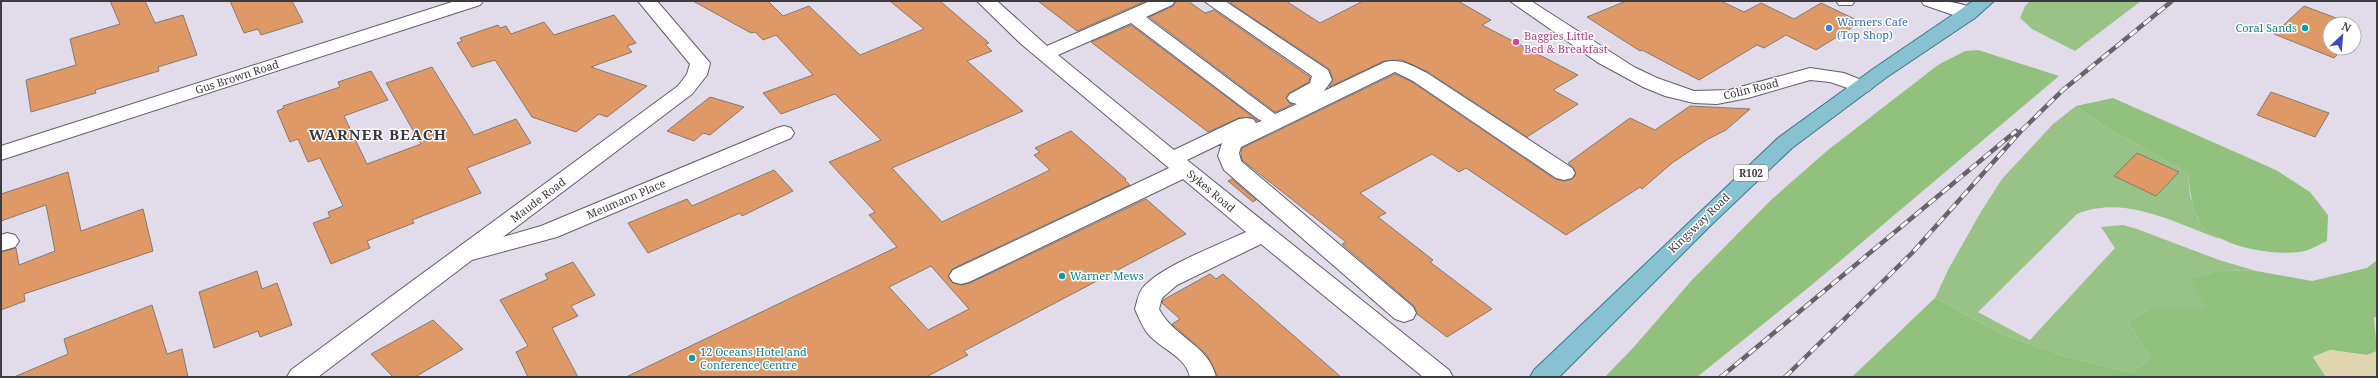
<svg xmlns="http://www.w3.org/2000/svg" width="2378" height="378" font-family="'Noto Serif',serif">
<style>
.green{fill:#99c386}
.forest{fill:#91c17c}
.sand{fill:#dfd5b0}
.building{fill:#df9966;stroke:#867a72;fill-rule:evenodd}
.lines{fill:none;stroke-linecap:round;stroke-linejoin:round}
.minor-casing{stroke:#635d69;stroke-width:2}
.major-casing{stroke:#3a778b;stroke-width:2}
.minor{fill:#fff;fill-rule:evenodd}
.major{fill:#88c1d1;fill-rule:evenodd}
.rail-casing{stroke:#67636a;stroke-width:4.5}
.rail{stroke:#fff;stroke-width:3;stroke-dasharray:9;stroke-linecap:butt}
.shop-dot{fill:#3f7fe0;stroke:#fff;stroke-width:1.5}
.culture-dot{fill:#0f9aa8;stroke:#fff;stroke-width:1.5}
.hotel-dot{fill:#d1479c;stroke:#fff;stroke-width:1.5}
.labels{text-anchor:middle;stroke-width:3;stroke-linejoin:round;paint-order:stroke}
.shield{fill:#fff;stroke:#787679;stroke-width:1}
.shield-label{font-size:10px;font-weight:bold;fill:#3e3b40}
.shop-label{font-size:11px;fill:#366cbe;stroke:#fff;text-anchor:start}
.culture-label{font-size:11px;fill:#0d838f;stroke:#fff;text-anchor:start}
.hotel-label{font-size:11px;fill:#b23c85;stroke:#fff;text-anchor:start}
.street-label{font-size:11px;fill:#3e3b40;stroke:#fff}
.district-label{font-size:15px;font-weight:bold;letter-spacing:1px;fill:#3c3640;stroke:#fff}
</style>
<rect width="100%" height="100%" fill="#e2dbe9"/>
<path class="green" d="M 2030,1 L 2141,1 L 2075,51 L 2032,29 L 2020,18 L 2025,6 Z
M 2076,106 L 2104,126 L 2188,173 L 2190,196 L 2198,219 L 2220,239 C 2175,223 2124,194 2077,214 L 1978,312 L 2030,340 L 2115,248 L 2101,227 L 2123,225 L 2137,229 L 2219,260 L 2256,271 L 2220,270 L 2191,279 L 2208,310 L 2150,309 L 2128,322 L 2151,357 L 2132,373 L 2067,357 L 2004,335 L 1935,298 L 1949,268 L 1982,210 L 2002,179 L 2053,124 Z"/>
<path class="forest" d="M 1978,50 L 2059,76 L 1808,288 L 1697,377 L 1605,377 L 1633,348 L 1692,280 L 1771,200 L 1828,150 L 1938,65 L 1965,51 Z
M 2113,98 L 2276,170 L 2310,192 L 2328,215 L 2327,241 C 2320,244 2312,249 2305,251 C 2276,257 2212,247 2198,218 C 2191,204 2190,189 2188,173 L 2104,126 L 2076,106 Z
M 2377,260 L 2377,316 L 2374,318 L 2377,351 L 2367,355 L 2330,350 L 2313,357 L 2326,377 L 1852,377 L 1935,298 L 2004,335 L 2067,357 L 2132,373 L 2151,357 L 2128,322 L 2150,309 L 2207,309 L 2190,279 L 2220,270 L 2256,271 L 2312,281 L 2367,268 Z"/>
<path class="sand" d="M 2330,350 L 2367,355 L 2377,351 L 2377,377 L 2326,377 L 2313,357 Z"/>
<path class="building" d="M 110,1 L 145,1 L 155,23 L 183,15 L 197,55 L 158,67 L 159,71 L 95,90 L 96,93 L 31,112 L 26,80 L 76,65 L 70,39 L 120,24 Z
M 230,1 L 292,1 L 303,22 L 261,35 L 258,29 L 244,33 Z
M 693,1 L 768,1 L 783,16 L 809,6 L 860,55 L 924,29 L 890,1 L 940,1 L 989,43 L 985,44 L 992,51 L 967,61 L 1023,111 L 892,168 L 942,222 L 1050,170 L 1034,155 L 1040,152 L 1035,148 L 1071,131 L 1126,179 L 1125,180 L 1130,185 L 952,269 L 948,277 L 953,283 L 961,285 L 970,283 L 1146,199 L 1186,234 L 964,351 L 968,355 L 926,377 L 626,377 L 897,247 L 869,215 L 875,212 L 829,162 L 881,140 L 835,94 L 781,114 L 763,93 L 813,75 L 776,35 L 763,40 L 755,32 L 751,33 ZM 931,266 L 969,309 L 928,330 L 889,287 Z
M 1038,1 L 1146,1 L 1077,31 Z
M 1176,1 L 1188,1 L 1205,13 L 1214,10 L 1310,77 L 1309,82 L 1289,93 L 1286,97 L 1289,103 L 1293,104 L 1275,112 L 1149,17 L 1173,6 Z
M 1234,1 L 1286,1 L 1320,23 L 1363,1 L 1458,1 L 1491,20 L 1482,25 L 1578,75 L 1553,90 L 1578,104 L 1527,137 L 1428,72 L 1402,60 L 1384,61 L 1329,87 L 1333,79 L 1329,69 L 1230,3 Z
M 1626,1 L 1721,1 L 1744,12 L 1761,3 L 1794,19 L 1821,3 L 1861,22 L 1816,50 L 1786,35 L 1764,48 L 1757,45 L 1699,80 L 1642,50 L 1640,51 L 1587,17 Z
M 2304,6 L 2352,24 L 2330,24 L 2330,48 L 2344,48 L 2334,58 L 2274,34 Z
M 614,15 L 636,43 L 627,46 L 632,52 L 591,67 L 647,86 L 607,117 L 599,114 L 576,132 L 532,117 L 495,60 L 472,67 L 457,43 L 462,41 L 460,38 L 498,25 L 500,28 L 506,26 L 511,34 L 544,22 L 554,35 Z
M 1131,25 L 1257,120 L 1258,121 L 1257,121 L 1253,118 L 1239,118 L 1208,132 L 1091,42 Z
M 432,67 L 474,135 L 516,119 L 531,143 L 467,168 L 481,193 L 412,220 L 414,223 L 367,241 L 370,248 L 331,264 L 313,223 L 330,217 L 328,212 L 343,206 L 320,158 L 308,162 L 298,139 L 290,142 L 277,111 L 284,108 L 283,106 L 340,87 L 338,82 L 371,71 L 388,100 L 344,116 L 367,164 L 421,144 L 386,83 Z
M 1395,74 L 1412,82 L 1555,179 L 1564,181 L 1572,179 L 1576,174 L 1573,167 L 1568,163 L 1630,118 L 1655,130 L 1690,106 L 1750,109 L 1726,130 L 1708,139 L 1672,163 L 1642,189 L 1640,187 L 1566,235 L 1466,168 L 1459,172 L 1432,154 L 1360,193 L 1386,213 L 1378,217 L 1433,260 L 1430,262 L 1492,309 L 1447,337 L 1417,314 L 1414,306 L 1342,244 L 1346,242 L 1242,160 L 1241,153 L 1242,148 Z
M 2271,92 L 2329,113 L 2315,137 L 2257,115 Z
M 710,97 L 744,107 L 710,135 L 703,133 L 694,141 L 667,131 Z
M 2137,153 L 2179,172 L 2156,196 L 2114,176 Z
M 774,170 L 793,191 L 742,216 L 740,213 L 648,253 L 628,223 L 687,199 L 692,206 Z
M 68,172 L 81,231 L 143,209 L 153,251 L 24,294 L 25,301 L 1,310 L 1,252 L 16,248 L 19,265 L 55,251 L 46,205 L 1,221 L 1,194 Z
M 1232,179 L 1256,200 L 1253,202 L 1228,181 Z
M 573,262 L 595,295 L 571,306 L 578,316 L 552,328 L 578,377 L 528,377 L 516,352 L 528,346 L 500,300 L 548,279 L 545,274 Z
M 257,271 L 262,289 L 277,283 L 292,325 L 260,337 L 258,331 L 214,348 L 199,292 Z
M 1210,274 L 1216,279 L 1223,274 L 1341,377 L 1218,377 L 1207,355 L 1172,324 L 1180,319 L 1162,303 L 1163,300 Z
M 152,305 L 167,354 L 182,349 L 188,377 L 14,377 L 68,354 L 64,339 Z
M 433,320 L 463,349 L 415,377 L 393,377 L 371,354 Z"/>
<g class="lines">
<defs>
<path id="minor" d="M 455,1 L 483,1 L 480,5 L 1,160 L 1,146 Z
M 638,1 L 657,1 L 710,63 L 707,75 L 692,94 L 503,237 L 541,226 L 777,128 L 784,126 L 791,128 L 794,133 L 791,138 L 557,237 L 472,260 L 318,377 L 287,377 L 291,370 L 678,86 L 687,74 L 690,64 Z
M 977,1 L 997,1 L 1047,46 L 1150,1 L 1175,1 L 1172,5 L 1146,17 L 1275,114 L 1297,104 L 1290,102 L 1287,98 L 1290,94 L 1310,83 L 1312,76 L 1204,1 L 1225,1 L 1328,70 L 1332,80 L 1324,91 L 1385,62 C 1401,58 1413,66 1427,73 L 1572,168 L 1575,173 L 1572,178 L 1564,180 L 1556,178 L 1413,81 L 1395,72 L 1241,147 L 1239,153 L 1241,161 L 1413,307 L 1416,313 L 1413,319 L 1404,322 L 1395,319 L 1224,170 L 1218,156 L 1222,143 L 1187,160 L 1449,370 L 1453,377 L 1423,377 L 1261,244 L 1177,285 L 1162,298 L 1159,309 C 1173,337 1208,344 1216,377 L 1190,377 C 1186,357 1163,350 1150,336 C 1143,329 1139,318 1135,309 C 1137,302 1138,295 1142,289 C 1158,267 1221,244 1246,232 L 1183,179 L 969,282 L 961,284 L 953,282 L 949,276 L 953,270 L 1169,168 L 1020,43 ZM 1131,23 L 1258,119 L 1262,121 L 1256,123 L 1253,119 L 1246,118 L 1239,119 L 1174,150 L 1058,55 Z
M 1510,1 L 1531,1 L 1634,67 L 1657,78 L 1694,91 L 1729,90 L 1810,68 L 1844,73 L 1869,83 L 1872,87 L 1869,91 L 1862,93 L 1830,82 L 1810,80 L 1748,98 L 1717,104 L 1694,103 L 1665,96 L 1643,87 L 1597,62 Z
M 1836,1 L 1855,1 L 1852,5 L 1839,5 Z
M 1921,1 C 1936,1 1968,0 1977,14 L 1975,18 L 1968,20 L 1924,5 Z
M 7,233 L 15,235 L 19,241 L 15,247 L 1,251 L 1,235 Z"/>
<path id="major" d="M 1973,1 L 1994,1 L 1975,18 L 1887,77 L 1792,148 L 1712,224 L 1559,377 L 1530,377 L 1534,370 L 1778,138 L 1873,69 Z"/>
</defs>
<use href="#minor" class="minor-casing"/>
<use href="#major" class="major-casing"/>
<use href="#minor" class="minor"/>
<use href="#major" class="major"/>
<defs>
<path id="rail" d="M 1721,377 L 2016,131
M 1785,377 L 1912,253 L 2021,131 L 2063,90 L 2172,1"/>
</defs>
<use href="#rail" class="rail-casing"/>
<use href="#rail" class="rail"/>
</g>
<circle class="shop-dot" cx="1829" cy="28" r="4"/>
<g class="culture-dot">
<circle cx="2305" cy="28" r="4"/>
<circle cx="1062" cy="276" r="4"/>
<circle cx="692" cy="358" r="4"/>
</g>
<circle class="hotel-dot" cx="1516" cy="42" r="4"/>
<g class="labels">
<rect class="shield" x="1734" y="165" width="34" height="16" rx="3"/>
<g class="shield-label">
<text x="1751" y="177">R102</text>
</g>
<g class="shop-label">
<text x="1837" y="26">Warners Cafe<tspan x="1837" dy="13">(Top Shop)</tspan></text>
</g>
<g class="culture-label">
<text x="2297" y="32" text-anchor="end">Coral Sands</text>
<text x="1070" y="280">Warner Mews</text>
<text x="700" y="356">12 Oceans Hotel and<tspan x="700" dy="13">Conference Centre</tspan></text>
</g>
<g class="hotel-label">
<text x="1524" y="40">Baggies Little<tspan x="1524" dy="13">Bed &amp; Breakfast</tspan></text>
</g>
<g class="street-label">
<text transform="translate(237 77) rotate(-18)" y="4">Gus Brown Road</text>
<text transform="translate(1751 89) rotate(-14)" y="4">Colin Road</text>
<text transform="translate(1211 191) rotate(40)" y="4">Sykes Road</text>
<text transform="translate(626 199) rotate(-23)" y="4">Meumann Place</text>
<text transform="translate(538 200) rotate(-37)" y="4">Maude Road</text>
<text transform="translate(1699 223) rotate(-44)" y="4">Kingsway Road</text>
</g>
<g class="district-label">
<text x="378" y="140">WARNER BEACH</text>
</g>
</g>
<rect width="2378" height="378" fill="none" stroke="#3e3b40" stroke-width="4"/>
<g transform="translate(2342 36) rotate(26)"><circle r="19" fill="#ffffff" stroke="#b2b1b3"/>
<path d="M0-3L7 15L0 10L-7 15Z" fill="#3a49bc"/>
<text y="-6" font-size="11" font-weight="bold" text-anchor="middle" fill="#3e3b40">N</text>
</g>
</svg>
